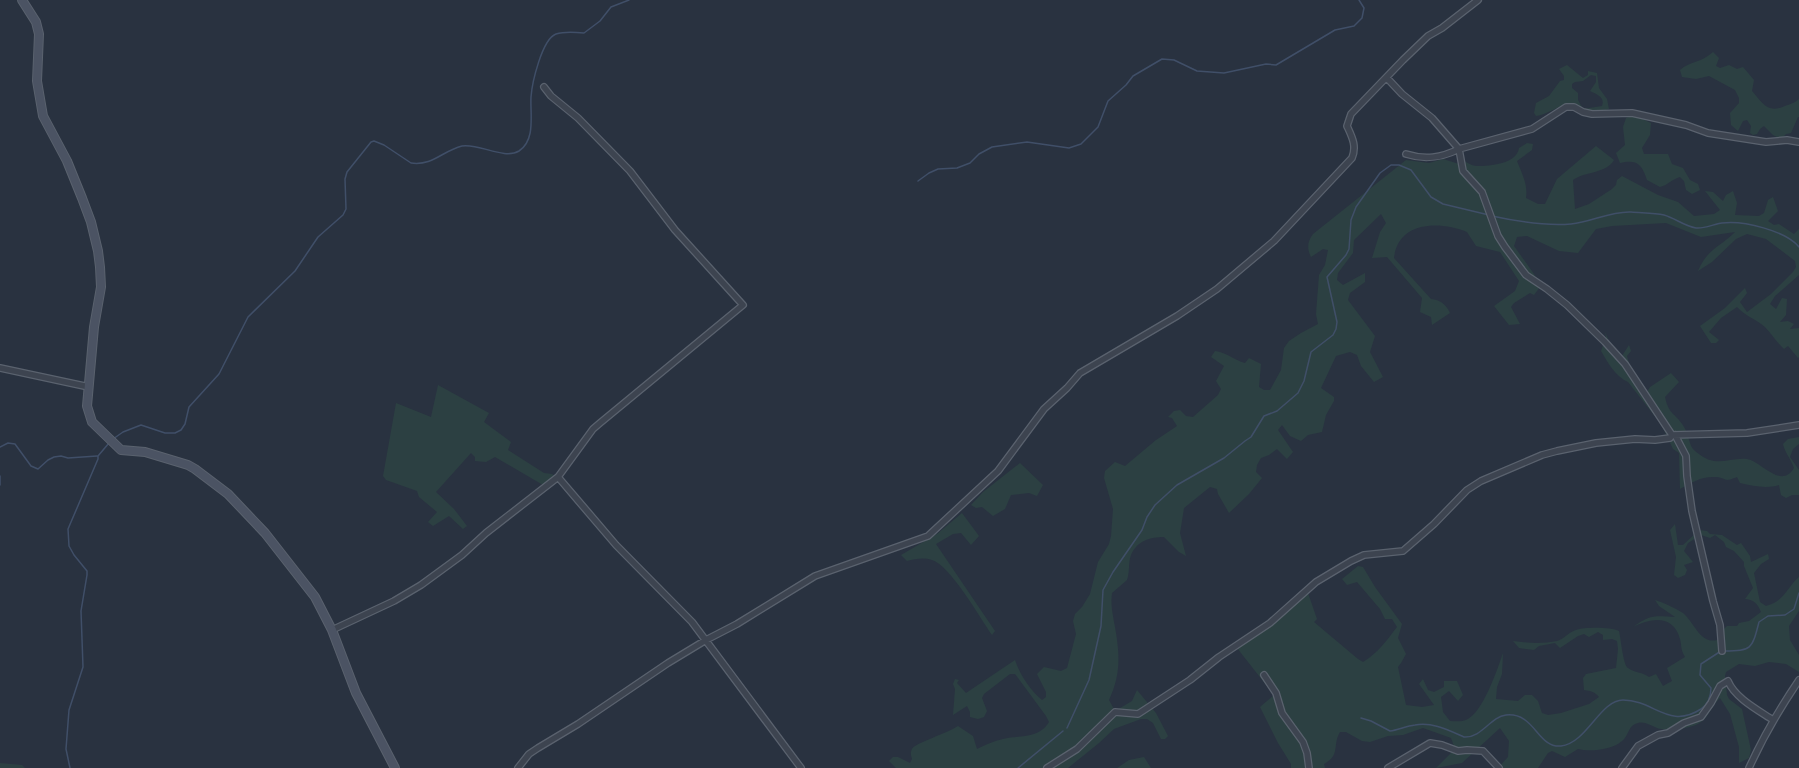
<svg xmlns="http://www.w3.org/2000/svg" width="1799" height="768" font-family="Karla,sans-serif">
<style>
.green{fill:#2c4042;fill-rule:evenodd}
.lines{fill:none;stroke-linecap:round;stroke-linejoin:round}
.stream{stroke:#404f68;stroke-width:1.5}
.street-casing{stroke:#5a626e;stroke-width:8}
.secondary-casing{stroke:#5a626e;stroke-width:10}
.street{stroke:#3d4450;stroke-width:5.5}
.secondary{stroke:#4b5363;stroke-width:8}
</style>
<rect width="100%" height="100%" fill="#293240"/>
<path class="green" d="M 1713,52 L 1719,58 L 1716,66 L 1720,68 L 1729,65 L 1737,69 L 1743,67 L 1754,80 L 1752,91 C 1763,103 1767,114 1785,106 C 1790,104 1795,103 1799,99 L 1799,117 L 1798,117 L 1791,133 L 1786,134 L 1781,139 L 1773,135 L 1764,126 L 1760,129 L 1757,134 L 1753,135 L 1750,133 L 1751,126 L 1747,120 L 1743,121 L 1738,131 L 1731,125 L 1730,113 L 1739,103 L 1739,98 L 1735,90 L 1709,76 L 1696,79 L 1682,77 L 1680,70 C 1690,61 1701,63 1713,52 Z
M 1567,65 L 1583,78 L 1588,75 L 1588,71 L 1597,73 L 1599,88 L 1607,99 L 1609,109 C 1605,111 1590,111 1585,110 C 1580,109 1577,104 1571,104 C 1562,103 1547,115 1536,116 L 1534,113 L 1536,103 L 1549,96 L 1560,81 L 1564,80 L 1564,76 L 1559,69 ZM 1591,75 L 1596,76 L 1596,82 L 1590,91 C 1598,95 1605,97 1602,106 L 1583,109 L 1578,100 L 1578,93 L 1572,88 L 1572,84 L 1575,82 L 1583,81 Z
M 1634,115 L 1651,123 L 1650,135 L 1642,148 L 1644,154 L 1668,154 L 1672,164 L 1683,168 L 1690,180 L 1698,184 L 1700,190 L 1692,194 L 1686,190 L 1684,181 L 1680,177 C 1672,179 1668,185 1660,187 L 1647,180 C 1642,164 1637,159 1620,163 L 1616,153 L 1625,145 L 1623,127 L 1626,118 Z
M 1527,143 L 1533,144 L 1532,150 L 1517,161 C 1522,174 1528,184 1526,198 L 1538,204 L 1545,204 L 1557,179 L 1596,146 L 1614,160 C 1606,174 1585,171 1573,180 L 1575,209 L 1589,204 L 1612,189 L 1616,185 L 1617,180 L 1622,176 L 1658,195 L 1678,202 L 1694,216 L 1714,214 L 1720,210 L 1705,191 L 1713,192 L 1723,201 L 1726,195 L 1733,191 L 1737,203 L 1735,215 L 1759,216 L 1764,213 L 1768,200 L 1773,197 L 1778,211 L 1768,221 L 1774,225 L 1779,224 L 1794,234 L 1799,229 L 1799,275 L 1775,296 L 1770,304 L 1776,309 L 1782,298 L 1787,299 L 1786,315 L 1780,322 L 1788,321 L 1794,324 L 1790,329 L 1799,328 L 1799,357 L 1798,358 L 1788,346 L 1784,349 C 1776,342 1772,334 1765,327 C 1756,319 1745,316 1737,307 L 1721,318 L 1709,332 L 1719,340 L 1716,343 L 1711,343 L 1700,326 L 1725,308 L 1745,288 L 1747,293 L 1740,302 L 1747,312 L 1771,294 L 1793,272 L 1796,267 L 1795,261 L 1766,239 L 1747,234 L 1736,239 L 1712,262 L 1698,271 C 1708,248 1719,248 1735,232 L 1701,237 L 1666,223 L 1612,226 L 1596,229 L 1578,253 L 1559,251 L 1527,236 L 1517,237 L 1514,246 L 1534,274 L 1540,287 L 1534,295 L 1530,293 L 1514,303 L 1511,307 L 1520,324 L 1509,325 L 1494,306 L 1515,291 L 1519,281 L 1500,252 L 1476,246 L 1467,232 C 1440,221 1398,221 1394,258 L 1431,299 C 1440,300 1446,304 1450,313 L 1432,325 L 1431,317 L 1420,312 L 1422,298 L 1387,257 L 1372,258 L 1380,232 L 1386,223 L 1381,214 L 1354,240 L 1353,253 L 1338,273 L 1337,280 L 1343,285 L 1365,273 L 1365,282 L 1350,293 L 1348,300 L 1375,336 L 1370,352 L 1383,377 L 1374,382 L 1361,366 L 1357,355 L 1350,352 L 1336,356 L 1321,388 L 1334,397 L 1334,401 L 1326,415 L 1322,432 L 1308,435 L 1301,441 L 1290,436 L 1282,425 L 1278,430 L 1293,452 L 1287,459 L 1277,449 L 1269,455 L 1261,458 L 1257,465 L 1256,472 L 1262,478 L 1249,494 L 1229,513 L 1218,494 L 1217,489 L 1210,487 L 1184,508 L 1180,533 L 1186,556 L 1179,552 L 1164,537 C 1150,537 1137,541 1131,555 C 1128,563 1130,572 1127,580 L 1112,593 C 1110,607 1114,619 1116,633 C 1120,658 1120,676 1109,700 L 1115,711 L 1132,701 L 1137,690 L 1156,713 L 1168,736 L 1165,739 L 1161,739 L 1153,723 L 1147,719 L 1141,719 L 1114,729 L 1099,743 L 1068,768 L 896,768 L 889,761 L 893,757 L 898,757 L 910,763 L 912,759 C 911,755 910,753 912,749 C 915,743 948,733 958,726 L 973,736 L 977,749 C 985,745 994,741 1003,739 C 1020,735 1039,739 1049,722 L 1046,716 L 1015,674 L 1010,674 L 984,694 L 982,698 L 987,711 L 984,717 L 978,719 L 970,717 L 970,712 L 967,706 L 953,715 L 955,689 L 953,684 L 955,679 L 959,680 L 957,683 L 966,693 L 1015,660 C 1020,675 1030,690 1042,700 L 1046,697 L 1046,692 L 1037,674 L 1044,667 L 1061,671 L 1067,668 L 1076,634 L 1073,621 L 1075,614 L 1082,607 L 1090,594 L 1098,562 L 1109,544 L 1111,536 L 1113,509 L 1104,478 L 1105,471 L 1115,462 L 1125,466 L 1156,440 L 1177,426 L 1172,418 L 1168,417 L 1174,411 L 1180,410 L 1186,416 L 1193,417 L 1218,395 L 1221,389 L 1216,381 L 1224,366 L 1211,357 L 1215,351 C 1226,352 1234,360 1245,363 L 1249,358 L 1261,364 L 1259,387 L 1264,390 L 1270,390 L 1281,370 L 1284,348 L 1289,341 L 1301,333 L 1318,324 L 1316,314 L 1319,275 L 1325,265 L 1328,250 L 1323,249 L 1311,257 C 1307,249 1307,242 1313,234 L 1406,160 L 1429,163 L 1443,159 L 1459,164 L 1460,159 C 1465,161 1471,166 1477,166 C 1490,166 1517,164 1519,148 Z
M 1605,332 L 1611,346 L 1622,356 L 1629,345 L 1631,351 L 1627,356 L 1630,367 L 1647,392 L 1650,387 L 1671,373 L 1679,382 L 1665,397 C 1669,416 1676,413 1684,427 C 1689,434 1689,447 1695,451 C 1699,454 1705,459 1710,460 C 1721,464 1736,457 1747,459 C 1761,461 1781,490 1794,468 C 1791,459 1785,453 1783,444 L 1788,439 L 1799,437 L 1799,444 L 1793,449 L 1790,457 L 1799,470 L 1799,495 L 1792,495 L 1786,498 L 1781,495 L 1779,485 C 1766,489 1754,486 1740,483 L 1737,477 C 1723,483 1728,478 1716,477 C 1702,476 1692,482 1680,489 L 1679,453 L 1673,449 L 1661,424 L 1628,382 C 1615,376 1608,363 1601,351 L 1606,337 Z
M 438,385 L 489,413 L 484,422 L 511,442 L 508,450 L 544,473 L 552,474 L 555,476 L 543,485 L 495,457 L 486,462 L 475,461 L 475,457 L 471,453 L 436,492 L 454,509 L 467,526 L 463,529 L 449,516 L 433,526 L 428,522 L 437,512 L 419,497 L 417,491 L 386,480 L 383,476 L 396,403 L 431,417 Z
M 1020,463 L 1043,485 L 1037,496 L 1029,493 L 1011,495 L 1005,509 L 993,516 L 982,507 L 976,508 L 971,505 L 983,492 Z
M 962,513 L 979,536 L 971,545 L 961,533 L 953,534 L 936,544 L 995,631 L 992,635 C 980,618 950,565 932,560 C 923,557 915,559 907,561 L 901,555 L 937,534 Z
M 1675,524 L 1678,545 L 1683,545 L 1699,530 L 1707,531 L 1710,534 L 1722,535 L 1737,545 L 1741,543 L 1750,556 L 1751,562 L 1768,554 L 1769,559 L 1761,564 L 1754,573 L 1760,602 L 1766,606 C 1785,601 1787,587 1799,577 L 1799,611 L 1789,626 L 1790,640 L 1799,655 L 1799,672 L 1786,664 L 1769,662 L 1755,666 L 1739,664 L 1726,672 L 1725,676 L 1727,695 L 1729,699 L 1742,709 L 1751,750 L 1749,758 L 1739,763 L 1739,747 L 1730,714 L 1720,698 C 1711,706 1709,718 1698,724 C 1689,728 1671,731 1661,729 C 1652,727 1644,719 1635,724 C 1628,727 1628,737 1622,741 C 1612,750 1590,752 1578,749 L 1565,757 L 1552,751 L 1548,753 L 1538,768 L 1498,768 L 1508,757 L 1509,741 L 1500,728 L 1462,763 L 1436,768 L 1455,749 L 1451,738 L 1423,728 L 1403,735 L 1388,736 L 1370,742 L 1362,741 L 1346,732 L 1340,732 C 1332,745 1341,755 1324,764 L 1325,768 L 1291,768 L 1291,764 L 1278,743 L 1260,707 L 1274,695 L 1237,648 L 1275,621 L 1308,593 L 1317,619 L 1314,622 L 1358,659 L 1363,662 C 1378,653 1387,640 1397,627 L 1392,619 L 1385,619 L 1380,609 L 1357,582 L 1347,585 L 1342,579 L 1358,566 L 1363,567 L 1375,587 L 1402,624 L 1398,638 L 1406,654 L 1401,663 L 1398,667 L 1406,705 L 1422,707 L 1434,705 L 1419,684 L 1423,679 L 1428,690 L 1434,692 L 1444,687 L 1444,681 L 1457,681 L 1463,695 L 1458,701 L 1449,691 L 1441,697 L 1443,712 L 1450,721 C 1455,721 1461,722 1466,720 C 1483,713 1497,670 1503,653 L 1502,674 L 1497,687 L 1496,699 L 1518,701 L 1525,695 L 1532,695 L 1538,701 L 1542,713 L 1548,715 L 1561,713 L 1589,704 L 1599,697 C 1595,692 1591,691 1584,690 L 1583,678 L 1586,674 L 1616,668 L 1618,649 L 1617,641 L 1612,639 L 1603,640 L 1603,635 L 1598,632 L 1589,637 L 1584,634 L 1578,636 L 1560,648 L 1555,643 L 1539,646 L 1534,650 L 1519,648 L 1513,641 C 1527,643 1543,644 1557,641 C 1564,639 1569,632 1576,630 C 1585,627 1611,627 1619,631 C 1621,639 1623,665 1628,668 C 1634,673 1643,672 1649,677 L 1656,674 L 1663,686 L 1672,681 L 1667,668 L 1685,657 C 1680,648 1682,646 1680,639 C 1673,614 1651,618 1633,627 C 1651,614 1655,616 1675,617 L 1659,606 L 1655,600 C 1664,603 1675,608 1683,613 C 1695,623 1701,647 1720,639 L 1724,629 L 1727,626 L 1737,626 L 1739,623 L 1749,621 L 1761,612 C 1758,604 1753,599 1745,599 L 1753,588 L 1744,566 L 1744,562 L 1734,551 L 1726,547 L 1724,542 L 1715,535 L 1710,538 L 1701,535 L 1688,543 L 1684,551 L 1693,562 L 1684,565 L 1687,570 L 1685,575 L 1678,578 L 1674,575 L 1676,557 L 1670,530 Z
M 1144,757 L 1151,768 L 1117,768 L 1129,760 Z
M 0,763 L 22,765 L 25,768 L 0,768 Z"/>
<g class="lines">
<path class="stream" d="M 918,181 L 929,173 L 938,169 L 957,168 L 970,163 L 979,154 L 992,147 L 1027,142 L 1069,148 L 1081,144 L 1098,127 L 1108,101 L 1126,85 L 1133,76 L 1162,59 L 1174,60 L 1197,71 L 1224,73 L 1266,64 L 1276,65 L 1335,30 L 1354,26 L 1362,18 L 1364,8 L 1359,0
M 1492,216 C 1515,221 1548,226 1571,224 C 1592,222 1610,211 1631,212 C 1642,213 1654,213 1664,215 C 1675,218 1684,226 1696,228 C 1704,229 1714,224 1722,223 C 1743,220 1786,231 1799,247
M 113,439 L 123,432 L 141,425 L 165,433 L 175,433 L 181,430 L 185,424 L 189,407 L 219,374 L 248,317 L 295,271 L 318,237 L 343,215 L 346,209 L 345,179 L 347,172 L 371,142 L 374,141 L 384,145 L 411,163 C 433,166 442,151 462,146 C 479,143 504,160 519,151 C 536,140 530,114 531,97 C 532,83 542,39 556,34 C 565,31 575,32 584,33 L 600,21 L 611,7 L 629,0
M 0,447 L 8,443 L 15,444 L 31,466 L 38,469 L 48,460 L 54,457 L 61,456 L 68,458 L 97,456
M 0,476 L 0,485
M 1724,651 C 1752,651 1752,649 1759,622 L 1768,616 L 1785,615 L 1794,609 L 1799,593
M 1361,718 L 1371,721 L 1390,731 C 1398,730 1406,726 1415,725 C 1433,722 1448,730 1464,737 C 1482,738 1490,717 1506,715 C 1535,712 1537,748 1561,746 C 1587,743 1600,700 1623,700 C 1654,700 1669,730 1701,709 C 1708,704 1711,697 1711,688 L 1700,675 L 1701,664 L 1721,651
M 1067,728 L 1089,680 L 1101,626 L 1103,590 L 1113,572 L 1142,530 L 1147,517 L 1155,505 L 1177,485 L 1224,458 L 1245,441 L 1251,437 L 1264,416 L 1277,411 L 1298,393 L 1304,381 L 1311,352 L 1333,335 L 1336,329 L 1337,322 L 1327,277 L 1346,255 L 1349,249 L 1351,220 L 1356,207 L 1380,173 L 1391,165 L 1399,165 L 1411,170 L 1431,197 L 1443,204 L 1489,215
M 70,768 L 66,749 L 69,710 L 83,667 L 81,611 L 87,575 L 87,571 L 74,555 L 69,546 L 68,529 L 98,459 L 98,456 L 109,443
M 1018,768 L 1063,731"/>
<defs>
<path id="street" d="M 1387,78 L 1402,94 L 1432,118 L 1459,149 L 1532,129 L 1566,107 L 1574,107 L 1583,112 L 1592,114 L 1632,113 L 1686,125 L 1708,133 L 1766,142 L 1787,140 L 1799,142
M 1406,154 C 1425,160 1441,158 1459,149 L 1463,171 L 1482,192 L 1498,236 L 1505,247 L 1526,275 L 1547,289 L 1567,305 L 1605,342 L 1625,364 L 1672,435
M 0,368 L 89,387
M 1675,435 L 1686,456 L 1687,476 L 1692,511 L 1713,601 L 1720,625 L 1722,651
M 558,477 L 616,545 L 692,622 L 801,768
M 332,630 L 394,601 L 421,585 L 462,555 L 486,533 L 558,477 L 593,429 L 600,423 L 743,305 L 675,230 L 630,171 L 578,118 L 551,96 L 544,87
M 1264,675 L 1276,693 L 1282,713 L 1303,742 L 1307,753 L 1309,768
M 518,768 L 529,754 L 538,748 L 578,724 L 668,663 L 706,640 L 737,624 L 815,576 L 928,536 L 998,471 L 1044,409 L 1067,388 L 1080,373 L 1177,316 L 1217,289 L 1274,241 L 1352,158 C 1357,146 1352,137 1347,126 L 1351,114 L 1403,60 L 1428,36 L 1442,28 L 1478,0
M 1047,768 L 1077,749 L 1115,712 L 1138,714 L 1190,680 L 1219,657 L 1270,623 L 1316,582 L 1351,561 L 1364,555 L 1403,551 L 1434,524 L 1467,490 L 1481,481 L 1542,455 L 1557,451 L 1596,443 L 1635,439 L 1655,440 L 1670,438 L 1672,435 L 1747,433 L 1799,425
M 1388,768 L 1430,743 L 1442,745 L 1458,751 L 1467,750 L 1483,751 L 1499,768
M 1622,768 L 1638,746 L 1658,735 L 1668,733 L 1684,723 L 1701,717 L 1711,703 L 1720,686 L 1728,681 C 1735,698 1758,710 1773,720
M 1749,768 C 1763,737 1780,708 1799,680"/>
<path id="secondary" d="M 22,0 L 36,22 L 39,34 L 37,81 L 43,116 L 67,161 L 82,198 L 91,222 L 98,251 L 100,267 L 101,287 L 94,327 L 87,406 L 92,422 L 121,450 L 145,452 L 188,465 L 195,469 L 228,494 L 265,533 L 315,597 L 332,630 L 356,693 L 395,768"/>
</defs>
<use href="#street" class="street-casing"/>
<use href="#secondary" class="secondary-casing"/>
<use href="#street" class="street"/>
<use href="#secondary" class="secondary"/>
</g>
</svg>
